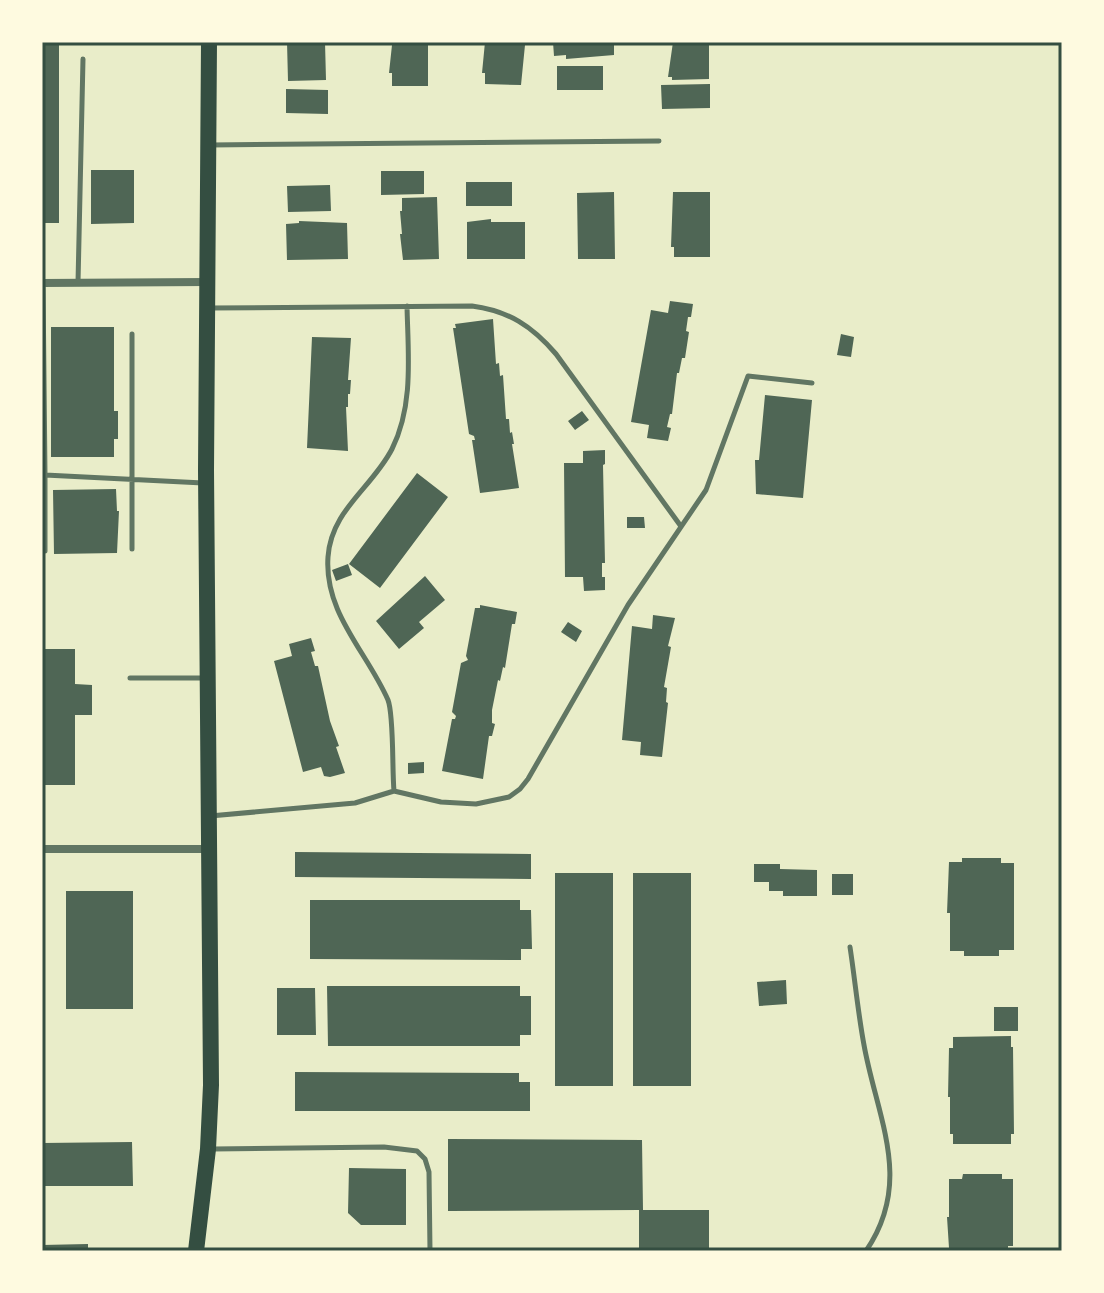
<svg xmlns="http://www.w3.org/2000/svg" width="1104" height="1293" font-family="'Source Sans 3',sans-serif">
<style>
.building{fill:#4f6655}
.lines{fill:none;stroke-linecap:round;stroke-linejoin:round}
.service{stroke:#617663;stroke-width:5}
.minor{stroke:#617663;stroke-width:8}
.primary{stroke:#344e41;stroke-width:16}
.neatline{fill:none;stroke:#344e41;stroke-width:3}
</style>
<rect width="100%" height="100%" fill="#e9edc9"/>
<path class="building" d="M 42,42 L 59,42 L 59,223 L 42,223 Z
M 287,42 L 325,42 L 326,80 L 288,81 Z
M 389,42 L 428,42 L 428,86 L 392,86 L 392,73 L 389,73 L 392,45 Z
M 485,42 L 520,42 L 520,45 L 525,45 L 521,85 L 485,84 L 485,73 L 482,73 Z
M 553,42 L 614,42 L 614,55 L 566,59 L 566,55 L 554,56 Z
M 673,42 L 709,42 L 709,79 L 672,80 L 672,77 L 668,77 Z
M 557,66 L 603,66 L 603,90 L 557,90 Z
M 710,84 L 710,108 L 662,109 L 661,85 Z
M 286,89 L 328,90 L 328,114 L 286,113 Z
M 91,170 L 134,170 L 134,223 L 91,224 Z
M 381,171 L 424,171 L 424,194 L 381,195 Z
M 466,182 L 512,182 L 512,206 L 466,206 Z
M 330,185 L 331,211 L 288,212 L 287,186 Z
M 614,192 L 615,259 L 578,259 L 577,193 Z
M 673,192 L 710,192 L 710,257 L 674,257 L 674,247 L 671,247 Z
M 437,197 L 439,259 L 403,260 L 400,234 L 402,234 L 400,211 L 402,211 L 402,198 Z
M 491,219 L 491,222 L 525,222 L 525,259 L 467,259 L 467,222 Z
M 299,221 L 347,223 L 348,259 L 287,260 L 286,224 L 299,223 Z
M 670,301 L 693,304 L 691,317 L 688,317 L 686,331 L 689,332 L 685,358 L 682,358 L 679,373 L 677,373 L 672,414 L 670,414 L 667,427 L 671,428 L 668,441 L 647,438 L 649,425 L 631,422 L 651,310 L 668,313 Z
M 493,319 L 496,364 L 499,363 L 500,376 L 503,375 L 506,419 L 509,419 L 510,433 L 512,432 L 514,444 L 512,444 L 519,488 L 480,493 L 472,440 L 475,440 L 474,436 L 469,434 L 453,328 L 456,328 L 455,324 Z
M 51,327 L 114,327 L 114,411 L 118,411 L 118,439 L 114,439 L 114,457 L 51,457 Z
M 841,334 L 854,337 L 851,357 L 837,355 Z
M 312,337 L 351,338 L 348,380 L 351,380 L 350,394 L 348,394 L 348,407 L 346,407 L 348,451 L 307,448 Z
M 765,395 L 812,400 L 803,498 L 756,494 L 755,460 L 759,460 Z
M 582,411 L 589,420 L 575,430 L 568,421 Z
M 605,450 L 605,464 L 603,465 L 605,563 L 602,563 L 602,577 L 605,577 L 605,590 L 584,591 L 583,577 L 565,577 L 564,463 L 583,463 L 583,451 Z
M 417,473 L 448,497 L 380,588 L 349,564 Z
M 116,489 L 117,511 L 119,511 L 117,553 L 54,554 L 53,490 Z
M 627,517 L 644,517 L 645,528 L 627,528 Z
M 348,564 L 352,575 L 336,581 L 332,570 Z
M 425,576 L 445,600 L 419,622 L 424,628 L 399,649 L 376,621 Z
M 480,605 L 517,612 L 515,624 L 512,624 L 505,668 L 503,667 L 500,681 L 498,680 L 492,710 L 492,723 L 495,724 L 492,736 L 489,736 L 483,779 L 442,771 L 452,719 L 455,719 L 456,716 L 452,712 L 461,663 L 468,660 L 466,656 L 475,608 L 480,608 Z
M 653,615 L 675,618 L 668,646 L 671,647 L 664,687 L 667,688 L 666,702 L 668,703 L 662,757 L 640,755 L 641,742 L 622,740 L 632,626 L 652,629 Z
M 568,622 L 582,631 L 576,642 L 561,632 Z
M 311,638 L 315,651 L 311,652 L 315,666 L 318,666 L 330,721 L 339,746 L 336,747 L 345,773 L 330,777 L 324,776 L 321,767 L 303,772 L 274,661 L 292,656 L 289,644 Z
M 42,649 L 75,649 L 75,684 L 92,685 L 92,715 L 75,715 L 75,785 L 42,785 Z
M 424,762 L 424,773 L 408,774 L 408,763 Z
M 295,852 L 531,854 L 531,879 L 295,877 Z
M 962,858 L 1001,858 L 1001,863 L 1014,863 L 1014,950 L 999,950 L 999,956 L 964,956 L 964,951 L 950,951 L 950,913 L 947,913 L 949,862 L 962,862 Z
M 754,864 L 780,864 L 780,869 L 817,870 L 817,896 L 783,896 L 783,891 L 769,891 L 769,882 L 754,882 Z
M 555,873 L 613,873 L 613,1086 L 555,1086 Z
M 633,873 L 691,873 L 691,1086 L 633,1086 Z
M 832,874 L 853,874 L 853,895 L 832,895 Z
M 66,891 L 133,891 L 133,1009 L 66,1009 Z
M 310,900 L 520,900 L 520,910 L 531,910 L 532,949 L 521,949 L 521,960 L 310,959 Z
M 786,980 L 787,1004 L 759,1006 L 757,982 Z
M 327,986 L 520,986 L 520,996 L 531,996 L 531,1035 L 520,1035 L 520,1046 L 328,1046 Z
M 277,988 L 315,988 L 316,1035 L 277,1035 Z
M 994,1007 L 1018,1007 L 1018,1031 L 994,1031 Z
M 1011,1036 L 1011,1047 L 1013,1047 L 1014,1134 L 1011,1134 L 1011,1144 L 953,1144 L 953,1134 L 950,1134 L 950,1097 L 948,1097 L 949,1048 L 953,1048 L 953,1037 Z
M 295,1072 L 519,1073 L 519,1082 L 530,1082 L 530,1111 L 295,1111 Z
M 448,1139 L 642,1140 L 643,1210 L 709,1210 L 709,1251 L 639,1251 L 639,1210 L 448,1211 Z
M 132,1142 L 133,1186 L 42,1186 L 42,1143 Z
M 349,1168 L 406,1169 L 406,1225 L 361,1225 L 348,1213 Z
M 963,1174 L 1002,1174 L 1002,1179 L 1013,1179 L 1013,1246 L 1008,1246 L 1008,1251 L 954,1251 L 954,1249 L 949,1248 L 947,1217 L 949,1217 L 949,1179 L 962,1179 Z
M 88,1244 L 88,1251 L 42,1251 L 42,1245 Z"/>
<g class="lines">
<path class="service" d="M 210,145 L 659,141
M 78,283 L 83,59
M 43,284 L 45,475 L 203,483
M 209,308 L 472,306 C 509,311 532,326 556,354 L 680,525
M 45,475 L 45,551
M 132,549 L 132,334
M 130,678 L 205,678
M 394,791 C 392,770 394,715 388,700 C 367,652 324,613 328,557 C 331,510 372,488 392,449 C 414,405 408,354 407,306
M 210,816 L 355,803 L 394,791 L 441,802 L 476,804 L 509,797 L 520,789 L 528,779 L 628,605 L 706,490 L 748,376 L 812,383
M 850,947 C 855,980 858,1013 864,1045 C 877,1118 914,1181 866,1251
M 213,1149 L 384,1147 L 417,1151 L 425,1159 L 429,1172 L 430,1251"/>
<path class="minor" d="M 42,283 L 207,282
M 42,849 L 208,849"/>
<path class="primary" d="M 196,1251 L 208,1149 L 211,1085 L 206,470 L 209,42"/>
</g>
<rect width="1104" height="1293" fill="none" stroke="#fefae0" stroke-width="88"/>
<rect x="44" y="44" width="1016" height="1205" class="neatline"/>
</svg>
